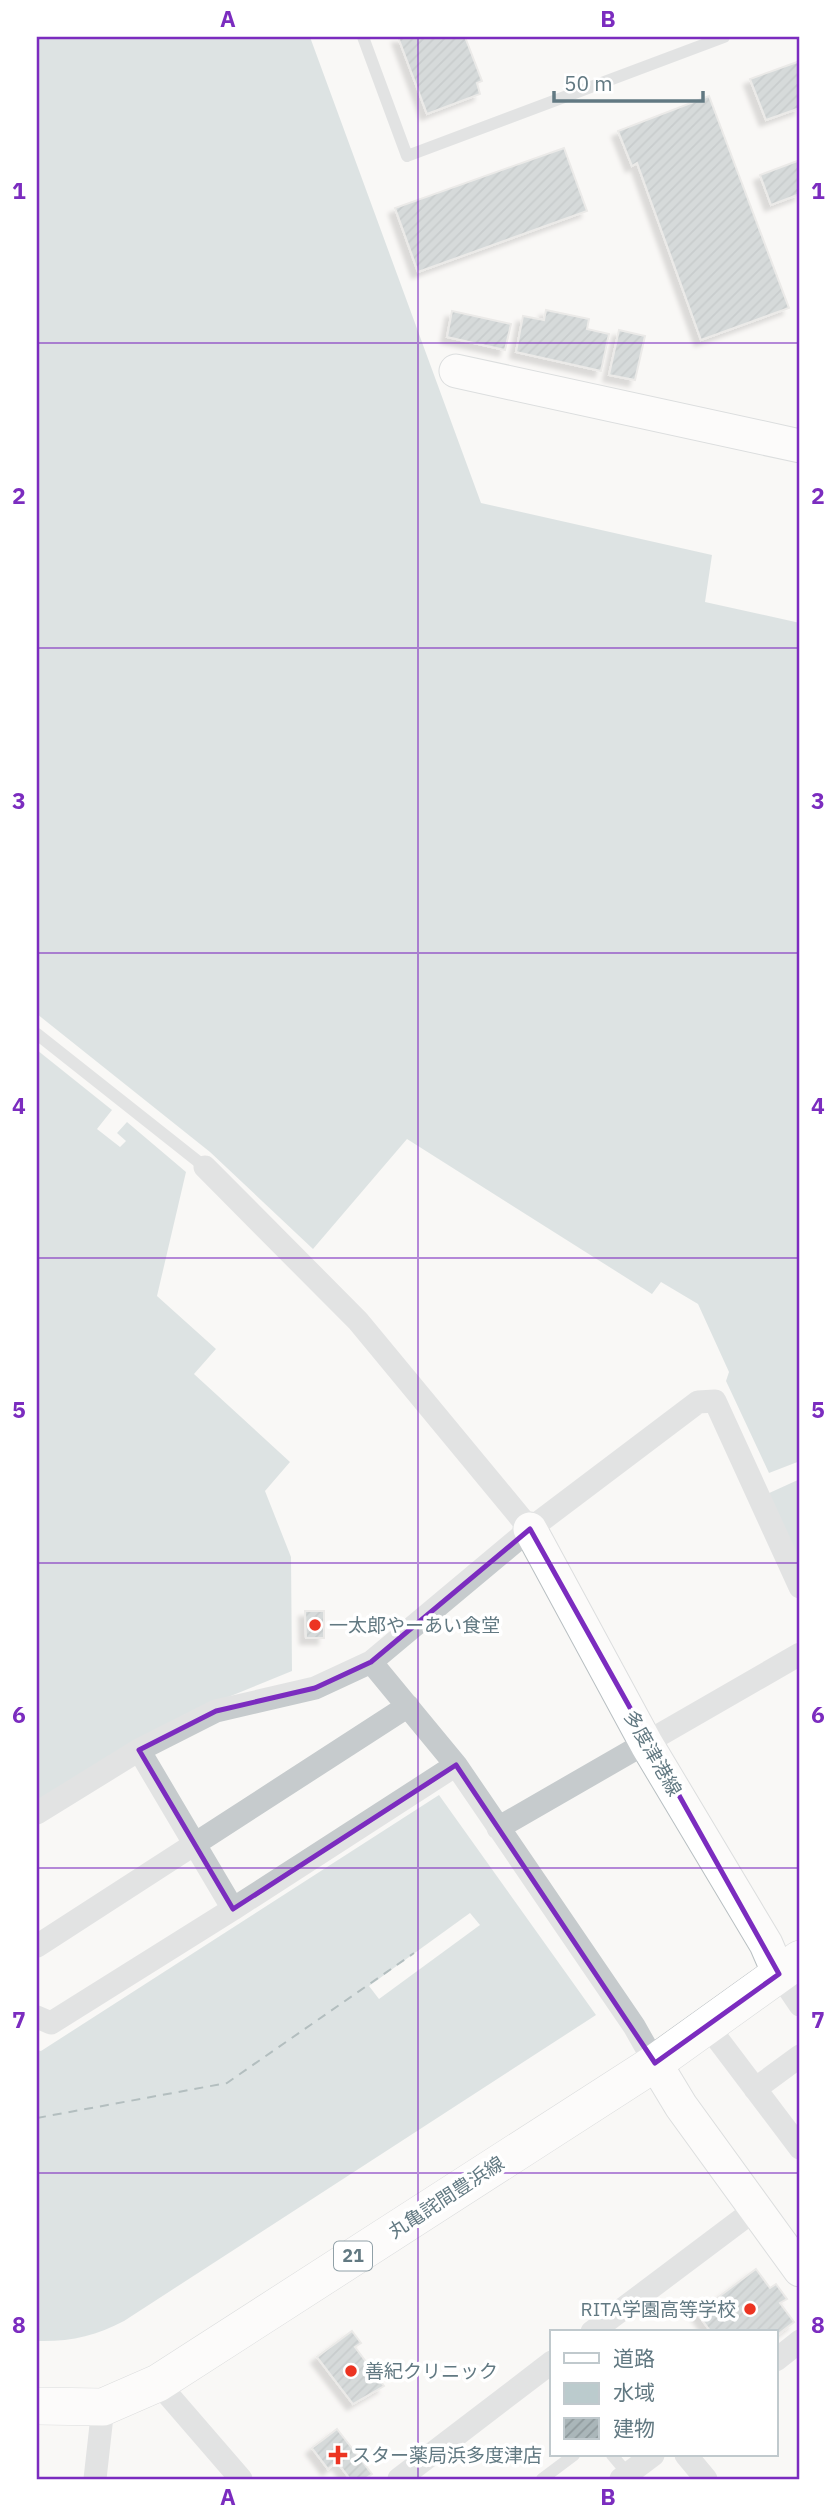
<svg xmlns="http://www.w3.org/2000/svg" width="837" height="2516" font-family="'IBM Plex Sans','Noto Sans JP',sans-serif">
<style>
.water{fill:#bbcbcd}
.pier{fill:#f9f8f6}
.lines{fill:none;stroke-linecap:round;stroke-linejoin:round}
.ferry{stroke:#5d787c;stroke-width:2;stroke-dasharray:9 7;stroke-linecap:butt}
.building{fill:url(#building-hatch);stroke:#dadad8;stroke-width:2;filter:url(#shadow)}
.secondary-casing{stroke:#b8bfc2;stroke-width:35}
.primary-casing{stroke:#b7bdc0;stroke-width:38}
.lane{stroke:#c6cbcd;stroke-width:12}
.street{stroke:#c6cbcd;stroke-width:23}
.secondary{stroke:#fff;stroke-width:33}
.primary{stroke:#fff;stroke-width:37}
.marked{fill:none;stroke:#7b2cbf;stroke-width:5;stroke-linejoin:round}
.grid{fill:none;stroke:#7b2cbf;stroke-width:2;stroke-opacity:0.55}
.poi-dot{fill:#ec3422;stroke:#fff;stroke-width:2.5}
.labels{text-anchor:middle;stroke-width:7;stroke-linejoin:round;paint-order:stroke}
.shield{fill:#fff;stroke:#91a1a8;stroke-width:2}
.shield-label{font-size:18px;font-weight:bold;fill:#627982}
.poi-label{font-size:19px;fill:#627982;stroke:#fff;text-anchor:start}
.street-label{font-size:19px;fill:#627982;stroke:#fff}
.neatline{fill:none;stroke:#7b2cbf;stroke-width:2.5}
.grid-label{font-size:23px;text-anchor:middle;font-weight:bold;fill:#7b2cbf}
</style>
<defs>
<pattern id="building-hatch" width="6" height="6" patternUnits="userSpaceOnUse" patternTransform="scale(1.75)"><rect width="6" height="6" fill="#aab6b9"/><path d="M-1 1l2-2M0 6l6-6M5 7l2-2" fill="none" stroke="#8e999c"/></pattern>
<filter id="shadow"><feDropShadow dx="-6" dy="6" stdDeviation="2" flood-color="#0004"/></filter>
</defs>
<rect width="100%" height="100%" fill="#f9f8f6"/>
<path class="water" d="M 37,37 L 310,37 L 481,503 L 712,555 L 705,602 L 800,623 L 800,1461 L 769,1473 L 726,1381 L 729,1372 L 698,1304 L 661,1282 L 652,1294 L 407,1139 L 313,1249 L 210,1152 L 37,1014 Z
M 37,1050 L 112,1110 L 97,1129 L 120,1147 L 126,1141 L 117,1133 L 127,1122 L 186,1172 L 157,1296 L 216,1349 L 194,1374 L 290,1462 L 265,1491 L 291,1557 L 292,1671 L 184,1715 L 37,1804 Z
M 800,1479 L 800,1566 L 767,1494 Z
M 439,1795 L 596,2015 L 124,2321 C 96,2336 69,2342 37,2341 L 37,2050 L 41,2051 Z"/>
<path class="pier" d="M 470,1913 L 480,1925 L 379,1999 L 369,1986 Z"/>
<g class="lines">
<path class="ferry" d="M 37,2118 L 227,2083 L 414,1953"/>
</g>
<path class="building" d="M 398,37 L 465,37 L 482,81 L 477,83 L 480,94 L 427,114 Z
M 800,61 L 800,108 L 766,120 L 750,79 Z
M 709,96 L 789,308 L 701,340 L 637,163 L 632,166 L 618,131 Z
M 564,148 L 587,211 L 418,272 L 395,208 Z
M 800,160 L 800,194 L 771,205 L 760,175 Z
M 546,310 L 589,319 L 587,329 L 609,334 L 601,371 L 516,352 L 523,316 L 544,320 Z
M 452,311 L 511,324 L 505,350 L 447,337 Z
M 619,330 L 645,336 L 635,380 L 609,375 Z
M 305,1611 L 324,1611 L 324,1638 L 306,1638 Z
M 756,2269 L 770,2288 L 776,2284 L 787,2299 L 780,2303 L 794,2322 L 776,2336 L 776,2332 L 711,2332 L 697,2313 Z
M 352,2331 L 361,2343 L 355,2347 L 384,2386 L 353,2404 L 317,2357 Z
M 337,2429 L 372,2474 L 365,2479 L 350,2479 L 337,2462 L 328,2469 L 312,2448 Z"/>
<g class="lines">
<defs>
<path id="secondary" d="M 456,371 L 800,446
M 530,1529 L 647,1745 L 766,1944 L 779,1974
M 655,2063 L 681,2106 L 800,2270"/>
<path id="primary" d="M 37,2406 L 103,2407 L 158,2383 L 655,2063 L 800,1959"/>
</defs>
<use href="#secondary" class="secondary-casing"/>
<use href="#primary" class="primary-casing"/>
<path class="lane" d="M 363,37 L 407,156 L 724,37
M 37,1034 L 205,1167
M 612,2455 L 628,2474
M 542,2479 L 574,2455"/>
<path class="street" d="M 205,1167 L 358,1321 L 530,1529 L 698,1402 L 715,1401 L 800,1587
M 371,1662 L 456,1765 L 634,2026 L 655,2063
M 456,1765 L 233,1909 L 139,1750 L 216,1711 L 315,1688 L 371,1662 L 530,1529
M 37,1813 L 139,1750
M 498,1828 L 800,1654
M 37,1946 L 408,1706
M 779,1974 L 800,2005
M 37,2017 L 51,2023 L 233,1909
M 707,2025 L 800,2148
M 755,2089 L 800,2056
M 592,2332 L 757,2208
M 776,2360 L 800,2341
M 158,2383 L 241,2479
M 686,2455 L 706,2479
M 95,2479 L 103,2407
M 399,2479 L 552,2362
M 621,2479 L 653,2455"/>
<use href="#secondary" class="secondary"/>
<use href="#primary" class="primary"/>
</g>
<path d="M0 0H837V2516H0ZM 530,1529 L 779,1974 L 655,2063 L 456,1765 L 233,1909 L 139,1750 L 216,1711 L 315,1688 L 371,1662 Z" fill="#f9f8f6" fill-opacity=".55" fill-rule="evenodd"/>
<path class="marked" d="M 530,1529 L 779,1974 L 655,2063 L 456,1765 L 233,1909 L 139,1750 L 216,1711 L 315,1688 L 371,1662 Z"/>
<path class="grid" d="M 418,37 L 418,2479M 37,343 L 800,343M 37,648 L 800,648M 37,953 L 800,953M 37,1258 L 800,1258M 37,1563 L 800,1563M 37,1868 L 800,1868M 37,2173 L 800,2173"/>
<g class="poi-dot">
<circle cx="315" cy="1625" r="7"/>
<circle cx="750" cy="2309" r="7"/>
<circle cx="351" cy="2371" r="7"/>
<path d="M334.5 2444.5h7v7h7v7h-7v7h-7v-7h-7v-7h7z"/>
</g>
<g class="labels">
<rect class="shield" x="334" y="2241.5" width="38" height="29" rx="5"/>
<g class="shield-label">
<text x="353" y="2262">21</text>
</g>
<g class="poi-label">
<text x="329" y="1632">一太郎やーあい食堂</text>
<text x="736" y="2316" text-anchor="end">RITA学園高等学校</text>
<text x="365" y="2378">善紀クリニック</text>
<text x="352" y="2462">スター薬局浜多度津店</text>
</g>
<g class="street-label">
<text transform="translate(653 1753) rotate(60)" y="7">多度津港線</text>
<text transform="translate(446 2197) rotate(-33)" y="7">丸亀詫間豊浜線</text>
</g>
</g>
<rect width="837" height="2516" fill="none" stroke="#ffffff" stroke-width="77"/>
<rect x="550" y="2330" width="228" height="126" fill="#ffffff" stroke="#c0c9cd" stroke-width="2"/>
<rect x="564" y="2353" width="35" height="10" fill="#ffffff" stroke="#c0c9cd" stroke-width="2"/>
<text x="613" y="2366" font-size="21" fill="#627982">道路</text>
<rect x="564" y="2383" width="35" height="21" fill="#bbcbcd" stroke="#c0c9cd" stroke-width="2"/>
<text x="613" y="2400" font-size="21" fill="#627982">水域</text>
<rect x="564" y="2418" width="35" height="21" fill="url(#building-hatch)" stroke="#c0c9cd" stroke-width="2"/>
<text x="613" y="2436" font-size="21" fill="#627982">建物</text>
<path d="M554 91v10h149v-10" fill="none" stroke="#627982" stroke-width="3.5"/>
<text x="564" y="91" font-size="21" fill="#627982" stroke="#ffffff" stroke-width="5" paint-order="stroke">50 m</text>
<rect x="38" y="38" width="760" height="2440" class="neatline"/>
<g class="grid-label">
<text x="228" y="27">A</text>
<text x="608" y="27">B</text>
<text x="19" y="199">1</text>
<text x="818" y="199">1</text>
<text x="19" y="504">2</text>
<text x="818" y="504">2</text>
<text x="19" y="809">3</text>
<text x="818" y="809">3</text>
<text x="19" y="1114">4</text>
<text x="818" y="1114">4</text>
<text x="19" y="1418">5</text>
<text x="818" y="1418">5</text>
<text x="19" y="1723">6</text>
<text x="818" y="1723">6</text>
<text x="19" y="2028">7</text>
<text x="818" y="2028">7</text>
<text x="19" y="2333">8</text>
<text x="818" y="2333">8</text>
<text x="228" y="2505">A</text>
<text x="608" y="2505">B</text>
</g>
</svg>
